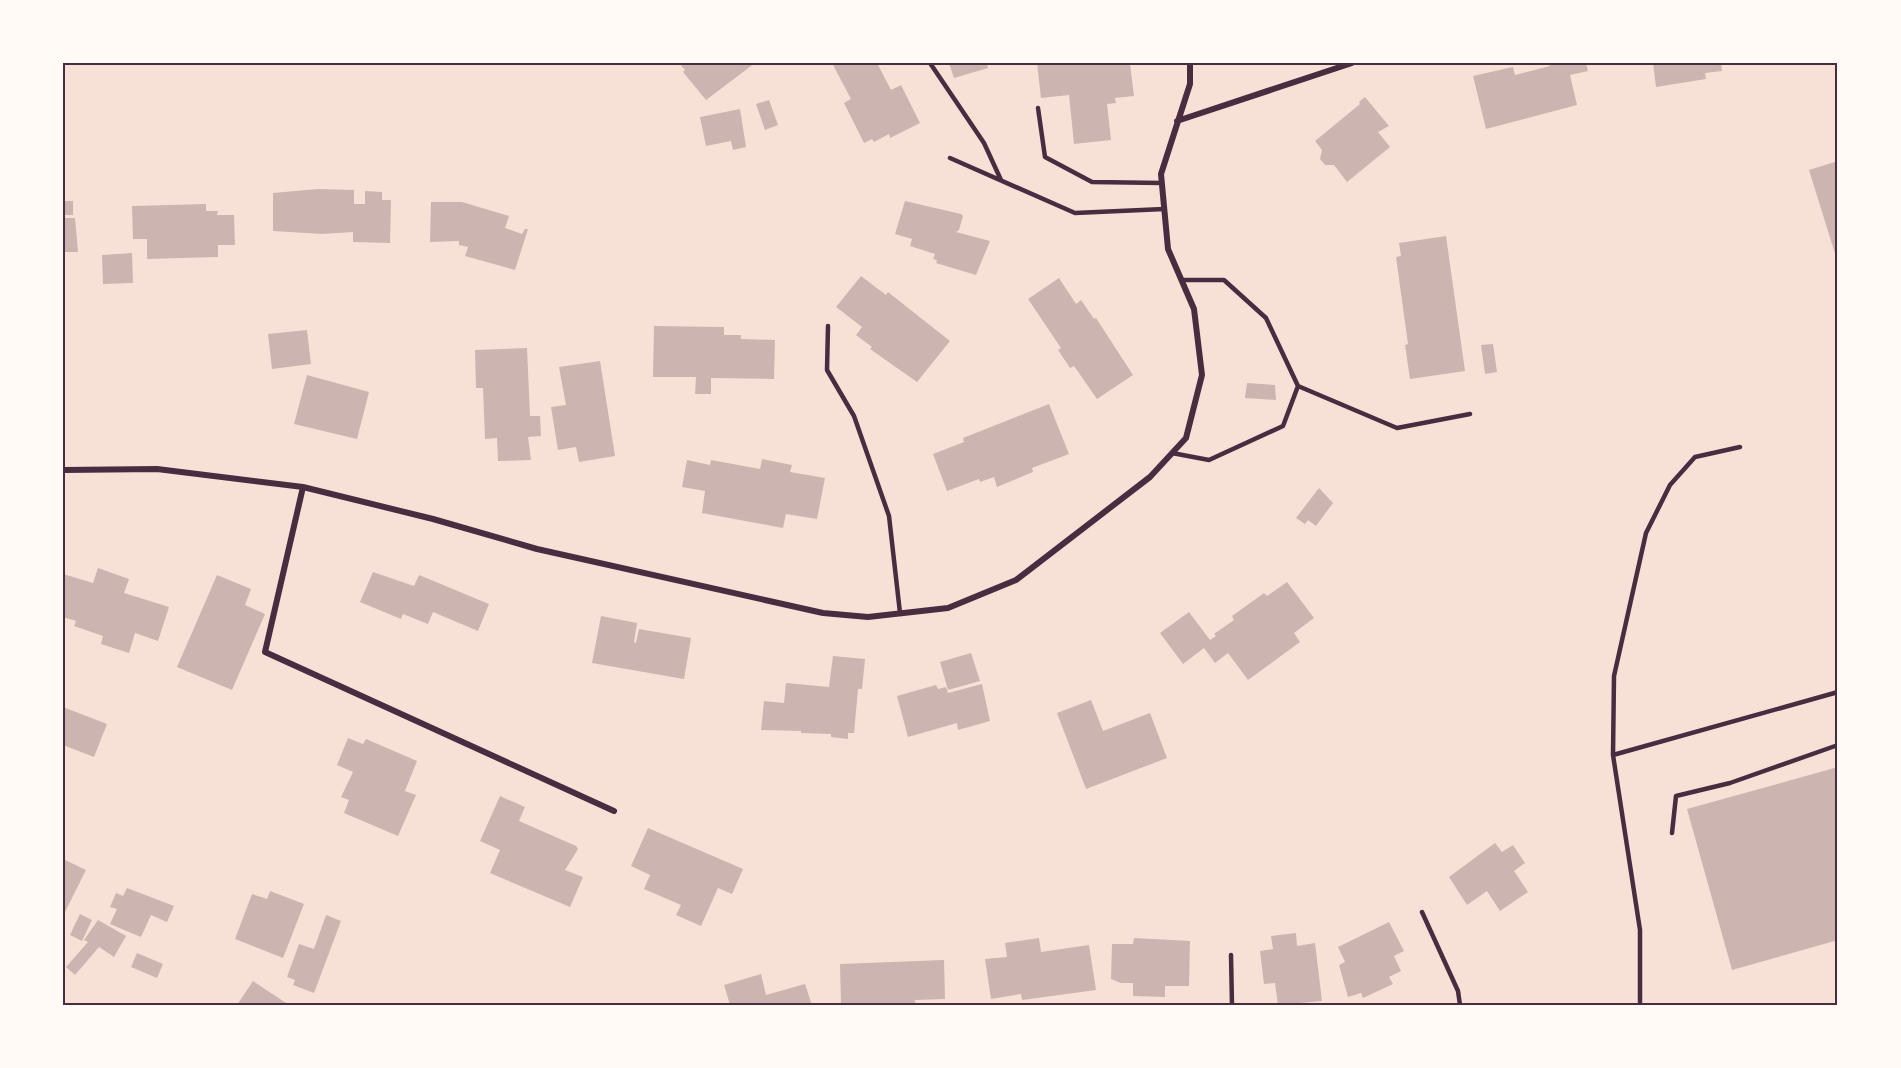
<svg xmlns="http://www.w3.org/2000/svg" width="1901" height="1068" font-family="'Work Sans',sans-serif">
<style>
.building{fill:#ccb4b1}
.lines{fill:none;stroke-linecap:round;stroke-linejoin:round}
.service{stroke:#4a2c40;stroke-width:4.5}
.minor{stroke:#4a2c40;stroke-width:6}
.neatline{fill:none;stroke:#4a2c40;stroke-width:2}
</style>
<rect width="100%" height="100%" fill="#f7e1d7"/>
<path class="building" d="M 679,63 L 755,63 L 706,100 L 683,72 L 685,70 Z
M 832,63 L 877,63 L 891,90 L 901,85 L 920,123 L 890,138 L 889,134 L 874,142 L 872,139 L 864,143 L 844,103 L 851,99 Z
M 949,63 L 987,63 L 988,68 L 954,78 Z
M 1037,63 L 1130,63 L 1134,96 L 1115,98 L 1116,103 L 1107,104 L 1111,140 L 1074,144 L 1069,95 L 1041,98 Z
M 1549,63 L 1586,63 L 1588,71 L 1570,75 L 1577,105 L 1486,129 L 1473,76 L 1513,67 L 1515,75 L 1550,66 Z
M 1653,63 L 1721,63 L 1722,71 L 1705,73 L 1706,79 L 1656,87 Z
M 1365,97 L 1389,126 L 1378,132 L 1390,147 L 1347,182 L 1334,165 L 1325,165 L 1320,159 L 1322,150 L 1315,141 L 1360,104 L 1359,102 Z
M 769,100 L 778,125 L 765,130 L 756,104 Z
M 740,109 L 746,147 L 733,150 L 731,141 L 706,146 L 700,117 Z
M 1838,161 L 1838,260 L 1837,260 L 1809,170 Z
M 318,189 L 354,190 L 354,204 L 365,204 L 365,191 L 382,192 L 382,200 L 391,200 L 390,243 L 353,242 L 353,232 L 322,234 L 273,231 L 273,193 Z
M 63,201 L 73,201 L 73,215 L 63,215 Z
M 905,201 L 961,214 L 963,216 L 959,230 L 956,232 L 990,241 L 976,275 L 936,263 L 937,260 L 933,259 L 935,254 L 910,246 L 912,239 L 895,234 Z
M 431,202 L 462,202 L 509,216 L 505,228 L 522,234 L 525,229 L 528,229 L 515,270 L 465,256 L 468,247 L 459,245 L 459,241 L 430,242 Z
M 206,204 L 206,211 L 218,211 L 217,215 L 234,215 L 235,245 L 218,245 L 218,257 L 147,259 L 147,239 L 133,239 L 132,206 Z
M 63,218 L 75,218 L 78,252 L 63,252 Z
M 1446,236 L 1465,371 L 1410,379 L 1405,345 L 1408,344 L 1396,257 L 1401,256 L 1399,243 Z
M 132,253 L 133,283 L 103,284 L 102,255 Z
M 861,276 L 886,295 L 888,292 L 950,341 L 917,382 L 870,349 L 872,347 L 856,335 L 862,327 L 836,307 Z
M 1059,278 L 1076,304 L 1081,300 L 1094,319 L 1096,318 L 1133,375 L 1097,399 L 1074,366 L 1070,368 L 1058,350 L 1061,348 L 1028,299 Z
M 654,326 L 724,327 L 724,335 L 741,335 L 741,339 L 775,340 L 774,379 L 711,378 L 711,394 L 695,394 L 696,377 L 653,377 Z
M 307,330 L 311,364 L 272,369 L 268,334 Z
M 1493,344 L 1497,372 L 1485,374 L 1481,345 Z
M 527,348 L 530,416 L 540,416 L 541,436 L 528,437 L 531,460 L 498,461 L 497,438 L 485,439 L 483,388 L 476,388 L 475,350 Z
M 600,361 L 615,456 L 579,462 L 576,447 L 558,450 L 551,407 L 566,405 L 559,367 Z
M 307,375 L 369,392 L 357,439 L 294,424 Z
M 1247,383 L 1275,385 L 1276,400 L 1245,398 Z
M 1049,404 L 1069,454 L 1032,468 L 1033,472 L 997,487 L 994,477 L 980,482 L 979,479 L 947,491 L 933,454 L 964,442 L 963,438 Z
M 762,459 L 792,465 L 790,472 L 825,478 L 817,519 L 786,514 L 783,528 L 702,513 L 705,491 L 682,487 L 687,460 L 710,465 L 711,460 L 760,469 Z
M 1319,488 L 1333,503 L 1316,526 L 1308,520 L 1305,524 L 1296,518 Z
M 98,568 L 129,579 L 124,593 L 169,607 L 158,641 L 135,633 L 129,653 L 101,644 L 103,636 L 74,626 L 76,621 L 63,617 L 63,574 L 93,583 Z
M 373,572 L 414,586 L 419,575 L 489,604 L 478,631 L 433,612 L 428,624 L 403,614 L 401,619 L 360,602 Z
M 217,575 L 251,589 L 245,605 L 265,614 L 232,690 L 177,667 Z
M 1287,582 L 1314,618 L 1294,633 L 1300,642 L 1248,680 L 1228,653 L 1215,663 L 1204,648 L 1183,664 L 1160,633 L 1189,612 L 1210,640 L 1216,636 L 1214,634 L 1234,620 L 1232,616 L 1264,593 L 1267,596 Z
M 601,616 L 637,623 L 634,642 L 636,643 L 639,629 L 691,638 L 684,679 L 592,663 Z
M 971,653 L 980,681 L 948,690 L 940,662 Z
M 833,656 L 865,659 L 862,689 L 858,689 L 854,733 L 848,733 L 848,739 L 831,737 L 831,734 L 801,733 L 801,731 L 761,730 L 764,701 L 784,703 L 786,683 L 829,687 Z
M 982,684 L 990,721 L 958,730 L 957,723 L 908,737 L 897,696 L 936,685 L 938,689 L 946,687 L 948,693 Z
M 1091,700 L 1103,731 L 1150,713 L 1167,758 L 1086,789 L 1057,713 Z
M 63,707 L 107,724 L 94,757 L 63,745 Z
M 348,738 L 363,744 L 366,739 L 417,761 L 405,791 L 416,795 L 398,836 L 344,813 L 349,800 L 341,797 L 353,772 L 337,765 Z
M 1838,767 L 1838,940 L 1732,970 L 1687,809 Z
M 500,796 L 525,807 L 519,821 L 576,846 L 578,849 L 565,870 L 583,877 L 570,907 L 490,873 L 500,850 L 480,841 Z
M 648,828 L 743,869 L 732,894 L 718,888 L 701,926 L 676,915 L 681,905 L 644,889 L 650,875 L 631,866 Z
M 1495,843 L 1502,852 L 1513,845 L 1525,863 L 1514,871 L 1528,892 L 1500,911 L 1487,891 L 1467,905 L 1449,877 Z
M 63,859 L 86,870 L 63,916 Z
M 127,888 L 174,906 L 167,922 L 151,915 L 141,937 L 110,924 L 117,909 L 110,907 L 116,893 L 123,896 Z
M 270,891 L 304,904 L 283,958 L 235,939 L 252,894 L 267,899 Z
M 80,914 L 92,920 L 82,941 L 70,935 Z
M 326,915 L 341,921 L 314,993 L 293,985 L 295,980 L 287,977 L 299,944 L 314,949 Z
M 98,920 L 126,936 L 114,957 L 99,947 L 75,975 L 66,967 L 88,942 L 84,940 Z
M 1389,922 L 1404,951 L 1394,956 L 1401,971 L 1389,977 L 1393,984 L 1363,998 L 1361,993 L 1348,997 L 1339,965 L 1345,962 L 1338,947 Z
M 1296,933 L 1297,946 L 1315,943 L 1322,1001 L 1278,1005 L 1275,983 L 1264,984 L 1260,951 L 1273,949 L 1271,936 Z
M 1039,938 L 1041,952 L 1089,945 L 1096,990 L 1022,1000 L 1021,994 L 991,999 L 985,959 L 1007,957 L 1005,943 Z
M 1134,938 L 1190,941 L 1189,986 L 1165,986 L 1165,997 L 1133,996 L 1133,983 L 1121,983 L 1111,979 L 1112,944 L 1133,944 Z
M 137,953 L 163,964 L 157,978 L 131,967 Z
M 944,960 L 945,999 L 915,1000 L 916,1005 L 841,1005 L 840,964 Z
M 761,974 L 766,995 L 805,984 L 812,1005 L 730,1005 L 724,985 Z
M 253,981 L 286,1003 L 284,1005 L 237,1005 Z"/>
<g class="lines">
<path class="service" d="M 930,63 L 984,143 L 1001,180
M 1038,108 L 1045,157 L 1092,182 L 1162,183
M 950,158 L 1075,213 L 1164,209
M 828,326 L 827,370 L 854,416 L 889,516 L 900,613
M 1298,386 L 1397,428 L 1470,414
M 1172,453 L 1209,460 L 1283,426 L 1298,386 L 1266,318 L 1224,280 L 1181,280
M 1613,755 L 1614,676 L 1646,533 L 1670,485 L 1695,457 L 1740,447
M 1672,833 L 1676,796 L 1730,783 L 1838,745
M 1422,912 L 1458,991 L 1460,1005
M 1231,955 L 1232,1005
M 1640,1005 L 1640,930 L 1613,755 L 1838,692"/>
<path class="minor" d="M 1177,121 L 1352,63
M 63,470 L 157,469 L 303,487 L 433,519 L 537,549 L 823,613 L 868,617 L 948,608 L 1016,580 L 1150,477 L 1186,438 L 1202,375 L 1194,309 L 1168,249 L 1161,174 L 1190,84 L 1190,63
M 303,487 L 265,652 L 614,811"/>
</g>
<rect width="1901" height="1068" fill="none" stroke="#fffaf5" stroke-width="129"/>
<rect x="64" y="64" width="1772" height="940" class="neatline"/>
</svg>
